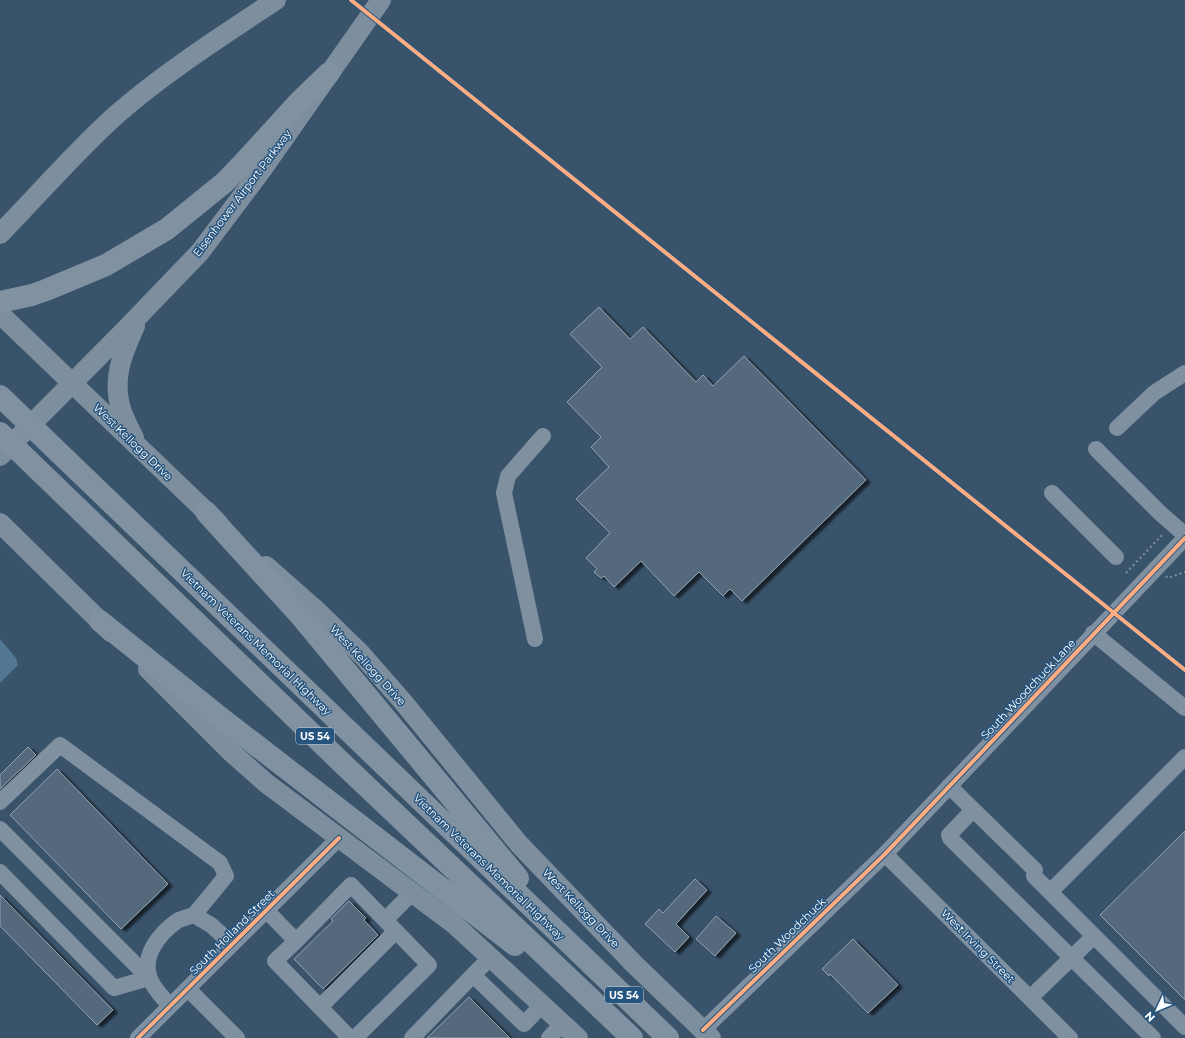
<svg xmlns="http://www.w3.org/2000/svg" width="1185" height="1038" font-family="Montserrat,sans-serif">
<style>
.water{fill:#537693}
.building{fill:#54697c;stroke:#92a2b0;filter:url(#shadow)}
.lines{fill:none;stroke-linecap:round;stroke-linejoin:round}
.path{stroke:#7f90a1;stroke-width:2;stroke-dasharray:2 3;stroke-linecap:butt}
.minor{stroke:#7f90a1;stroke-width:16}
.major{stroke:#7d8f9f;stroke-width:20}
.highway{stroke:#8091a1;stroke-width:22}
.cycleway-casing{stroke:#25547f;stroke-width:6}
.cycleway{stroke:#ffac80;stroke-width:4}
.labels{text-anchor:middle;stroke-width:3;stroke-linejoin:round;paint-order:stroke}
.shield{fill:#25547f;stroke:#beccd9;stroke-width:1}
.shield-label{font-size:10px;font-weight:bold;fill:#fff}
.street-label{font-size:11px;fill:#fff;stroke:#25547f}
</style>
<defs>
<filter id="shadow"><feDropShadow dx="4.5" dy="2.5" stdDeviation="1" flood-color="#0009"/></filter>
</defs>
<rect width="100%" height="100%" fill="#39536b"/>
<path class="water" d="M 0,639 L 16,658 L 18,665 L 0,683 Z"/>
<path class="building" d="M 599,307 L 630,339 L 643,327 L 696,382 L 703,375 L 713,386 L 744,356 L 866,480 L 742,601 L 730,589 L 723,596 L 699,572 L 674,596 L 641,561 L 614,587 L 604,576 L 601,578 L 594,572 L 597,569 L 586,558 L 610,533 L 576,499 L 609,467 L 591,447 L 601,437 L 567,402 L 602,367 L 570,334 Z
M 28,747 L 36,755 L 0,789 L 0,775 Z
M 57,769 L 168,884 L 121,929 L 10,815 Z
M 1185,831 L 1185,1000 L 1100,915 Z
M 695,879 L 707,890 L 676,924 L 689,937 L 675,952 L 645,924 L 659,909 L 663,913 Z
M 0,895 L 113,1010 L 97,1025 L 0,926 Z
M 349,901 L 366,918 L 364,920 L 378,935 L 323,989 L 294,959 L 333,921 L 331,919 Z
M 716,916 L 736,933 L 715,956 L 696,939 Z
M 853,939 L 898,985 L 868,1013 L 830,974 L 829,976 L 822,969 Z
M 469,997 L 510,1038 L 427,1038 Z"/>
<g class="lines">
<path class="path" d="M 1126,573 L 1164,533
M 1166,576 L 1168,578 L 1185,572"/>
<path class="minor" d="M 1117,428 L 1154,393 L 1185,373
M 1096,449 L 1160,513 L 1185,535
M 1052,493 L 1116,557
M 1093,633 L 1185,708
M 535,639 L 504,493 L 508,476 L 543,436
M 949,786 L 1035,870 L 1034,876 L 1094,936 L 1030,998
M 0,802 L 60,745 L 220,863 L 226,876 L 194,915
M 973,810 L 949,835 L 950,838 L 1153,1038
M 0,829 L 149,978 L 114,988 L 0,872
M 885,854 L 1070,1038
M 1050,892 L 1185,757
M 266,910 L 296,941 L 351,885 L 385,920 L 413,892
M 1094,936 L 1185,1027
M 296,941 L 275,961 L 350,1038
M 491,957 L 473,975 L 524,1024 L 543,1004
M 188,989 L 237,1038
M 170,1006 C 163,998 154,989 150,979 C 141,956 159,934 177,921 C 182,918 189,917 194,915 L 211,925 L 232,944
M 320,1007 L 396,931
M 703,1030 L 885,854 L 1185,538
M 138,1038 L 339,838
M 355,1038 L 429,965 L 385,920
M 412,1038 L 473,975
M 549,1038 L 563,1023"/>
<path class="major" d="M 0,234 C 38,195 75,152 116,115 C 165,72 222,36 276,0
M 0,314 L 218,523
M 134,438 C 130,429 125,421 122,412 C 111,380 122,355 135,326
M 0,456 L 126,329 L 200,252 L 261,171 L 381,0
M 0,523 L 111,632
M 266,566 L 316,610 L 362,655 L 404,703 L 519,844 L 635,965 L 711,1038
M 148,669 L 231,752 L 266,783 L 454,924 L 578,1038"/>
<path class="highway" d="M 0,302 L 32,295 L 46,290 L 106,265 L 167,229 L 225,182 L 245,161 L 299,102 L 329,73
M 0,396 L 668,1038
M 0,433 L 342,763 L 632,1038
M 206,512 L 299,614 L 518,878
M 100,621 L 221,718 L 515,945"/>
<defs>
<path id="cycleway" d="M 351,0 L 1185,670
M 703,1030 L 885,854 L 1185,538
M 138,1038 L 339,838"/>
</defs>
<use href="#cycleway" class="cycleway-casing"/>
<use href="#cycleway" class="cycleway"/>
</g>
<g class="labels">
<g class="shield">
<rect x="296" y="728" width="38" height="16" rx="3"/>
<rect x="605" y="987" width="38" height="16" rx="3"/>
</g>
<g class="shield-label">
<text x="315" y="740">US 54</text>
<text x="624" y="999">US 54</text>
</g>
<g class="street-label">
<text transform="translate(242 193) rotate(-53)" y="4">Eisenhower Airport Parkway</text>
<text transform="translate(133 442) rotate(44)" y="4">West Kellogg Drive</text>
<text transform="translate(256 642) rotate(44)" y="4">Vietnam Veterans Memorial Highway</text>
<text transform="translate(368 665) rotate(47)" y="4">West Kellogg Drive</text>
<text transform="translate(1028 689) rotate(-47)" y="4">South Woodchuck Lane</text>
<text transform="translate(489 867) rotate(44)" y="4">Vietnam Veterans Memorial Highway</text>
<text transform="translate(581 908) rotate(46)" y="4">West Kellogg Drive</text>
<text transform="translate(232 932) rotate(-45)" y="4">South Holland Street</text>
<text transform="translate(787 935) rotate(-44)" y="4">South Woodchuck</text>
<text transform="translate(978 946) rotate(45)" y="4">West Irving Street</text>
</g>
</g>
<g transform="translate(1157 1010) rotate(226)" stroke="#25547f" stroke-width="3" paint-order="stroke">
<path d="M0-3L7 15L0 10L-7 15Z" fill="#ffffff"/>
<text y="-6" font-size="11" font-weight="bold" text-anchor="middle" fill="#ffffff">N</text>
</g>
</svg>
